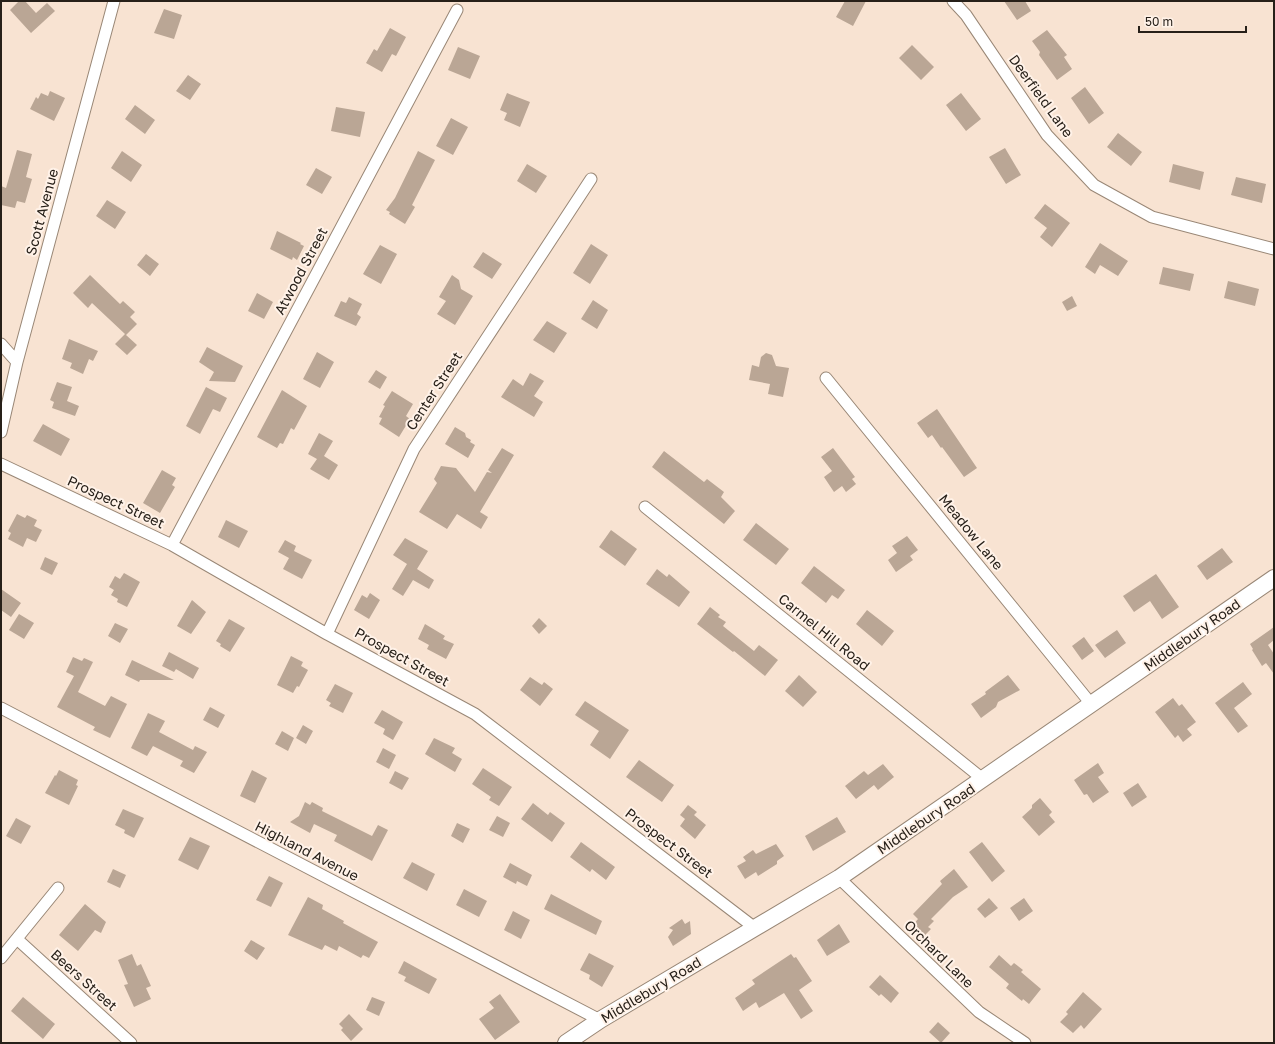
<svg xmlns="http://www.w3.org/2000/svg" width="1275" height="1044" font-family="'Golos Text',sans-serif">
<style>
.building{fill:#baa695}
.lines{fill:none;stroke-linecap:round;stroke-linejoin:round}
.street-casing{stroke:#998776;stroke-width:13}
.secondary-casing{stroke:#998776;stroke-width:18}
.street{stroke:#fff;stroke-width:11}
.secondary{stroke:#fff;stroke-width:16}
.labels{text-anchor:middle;stroke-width:4;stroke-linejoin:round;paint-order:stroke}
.street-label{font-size:14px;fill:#272019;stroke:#fff2e8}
</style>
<rect width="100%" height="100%" fill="#f8e3d2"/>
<path class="building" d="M 19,1 L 25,1 L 36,13 L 47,3 L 55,11 L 31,33 L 10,10 Z
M 845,1 L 866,1 L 853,26 L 836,17 Z
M 1004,1 L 1025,1 L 1031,11 L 1017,20 Z
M 164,9 L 182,15 L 174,39 L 154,33 Z
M 390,28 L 406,37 L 396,56 L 392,54 L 382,72 L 366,63 L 374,49 L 377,51 Z
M 1047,30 L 1067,55 L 1064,57 L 1072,69 L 1057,80 L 1039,55 L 1040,52 L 1032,41 Z
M 912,45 L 934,67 L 921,80 L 899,58 Z
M 458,47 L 480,56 L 470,79 L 448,70 Z
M 188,75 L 201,84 L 190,100 L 176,91 Z
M 1085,87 L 1104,113 L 1089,124 L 1071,98 Z
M 50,91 L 65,98 L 54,121 L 30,109 L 36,97 L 38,99 L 41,93 L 48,96 Z
M 507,93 L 530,102 L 520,127 L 504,120 L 507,113 L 500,110 Z
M 961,93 L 981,119 L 966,131 L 946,105 Z
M 135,105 L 155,120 L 145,134 L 125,119 Z
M 336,107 L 365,112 L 360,137 L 331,131 Z
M 451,118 L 468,127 L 453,155 L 436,146 Z
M 1118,133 L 1142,152 L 1131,166 L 1107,147 Z
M 1005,148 L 1021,175 L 1006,184 L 989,157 Z
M 17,150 L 32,154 L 26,177 L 32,179 L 25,203 L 17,201 L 15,208 L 1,205 L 1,186 L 6,188 Z
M 122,151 L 142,165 L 131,182 L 111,168 Z
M 418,151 L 435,160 L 412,205 L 415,207 L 405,224 L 389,214 L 390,212 L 386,210 L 395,198 Z
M 527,164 L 547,176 L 536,193 L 517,181 Z
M 1173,164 L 1204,172 L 1200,190 L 1169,182 Z
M 316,168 L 332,177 L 322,194 L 306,185 Z
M 1236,177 L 1266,184 L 1262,203 L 1231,195 Z
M 107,200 L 126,212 L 115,229 L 96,216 Z
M 1045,204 L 1070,223 L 1052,247 L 1040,237 L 1047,228 L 1034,218 Z
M 277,231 L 301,243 L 300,244 L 304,246 L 297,260 L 293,257 L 292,260 L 270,249 Z
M 1100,243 L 1128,261 L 1118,276 L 1100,265 L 1095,274 L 1085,267 Z
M 591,244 L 608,255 L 590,284 L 573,273 Z
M 380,245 L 397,254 L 381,284 L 363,274 Z
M 483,252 L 502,264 L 492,279 L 473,267 Z
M 146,254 L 159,264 L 150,276 L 137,265 Z
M 1163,267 L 1194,274 L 1190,291 L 1159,284 Z
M 90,275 L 120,304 L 123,301 L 135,312 L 130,317 L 137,324 L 126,335 L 137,345 L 127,355 L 115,344 L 125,334 L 92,303 L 88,308 L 73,293 Z
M 452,275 L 459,280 L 461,289 L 473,296 L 455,325 L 437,314 L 446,301 L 439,297 Z
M 1228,281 L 1259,289 L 1255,306 L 1224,298 Z
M 257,293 L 273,302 L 264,319 L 248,311 Z
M 1072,296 L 1077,306 L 1067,311 L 1062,302 Z
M 349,297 L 362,304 L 357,314 L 361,317 L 356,326 L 334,316 L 341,301 L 346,303 Z
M 593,300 L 608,310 L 597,329 L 581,319 Z
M 547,321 L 567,333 L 554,353 L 533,340 Z
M 69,339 L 98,351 L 93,361 L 89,359 L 83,374 L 70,368 L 72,363 L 62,359 Z
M 207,347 L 243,366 L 235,382 L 209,381 L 214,372 L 199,362 Z
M 317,352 L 334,362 L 320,388 L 303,379 Z
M 766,353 L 772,355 L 776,366 L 789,368 L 783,397 L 768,394 L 770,384 L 749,380 L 752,365 L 759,367 L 761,357 Z
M 376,370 L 387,377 L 380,389 L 368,382 Z
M 530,373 L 544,381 L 534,396 L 543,402 L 534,417 L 501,397 L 513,379 L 523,386 Z
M 57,382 L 72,387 L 67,401 L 79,406 L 75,416 L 52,408 L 54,402 L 50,400 Z
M 206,387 L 227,398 L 220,412 L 213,409 L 200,434 L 186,426 Z
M 282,390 L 307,406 L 294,430 L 291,428 L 283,444 L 280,443 L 277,448 L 257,437 Z
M 392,391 L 413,404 L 406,416 L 410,419 L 399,437 L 379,424 L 382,418 L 379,417 L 385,406 L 383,405 Z
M 937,409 L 977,468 L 964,477 L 942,447 L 941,448 L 932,435 L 928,438 L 917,423 Z
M 43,424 L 70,439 L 61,456 L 33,441 Z
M 455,427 L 465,433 L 466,437 L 471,440 L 470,442 L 475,445 L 468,458 L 445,444 Z
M 319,433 L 333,441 L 324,456 L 338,465 L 329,480 L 310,469 L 317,459 L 308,454 Z
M 502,448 L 514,455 L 480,512 L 488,517 L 481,529 L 457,514 L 447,529 L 419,512 L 437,483 L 434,479 L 441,466 L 456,468 L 475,492 L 487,472 L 492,473 L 488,470 Z
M 833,448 L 855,477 L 852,479 L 856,484 L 846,492 L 842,486 L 834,492 L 824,477 L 832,471 L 821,457 Z
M 664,451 L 704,482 L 707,479 L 724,492 L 721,497 L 735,511 L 724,524 L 652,467 Z
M 162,470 L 176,478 L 172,485 L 175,487 L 160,513 L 143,503 Z
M 17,514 L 25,518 L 27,515 L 37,520 L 34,526 L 42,530 L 36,542 L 27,538 L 23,547 L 8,539 L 11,533 L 8,531 Z
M 226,520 L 248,531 L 239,548 L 218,537 Z
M 756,523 L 789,549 L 776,565 L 743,540 Z
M 611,530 L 637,549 L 625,566 L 599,547 Z
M 907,536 L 918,550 L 910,556 L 913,560 L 896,572 L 888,560 L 897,553 L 892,546 Z
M 405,538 L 428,551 L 417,569 L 434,580 L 429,589 L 413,580 L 403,596 L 392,589 L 407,564 L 393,555 Z
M 285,540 L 296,546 L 294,551 L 312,560 L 302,579 L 283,569 L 289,558 L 278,552 Z
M 1222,548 L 1233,562 L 1207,580 L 1197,566 Z
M 45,557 L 58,563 L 52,575 L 40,569 Z
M 814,566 L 845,590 L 838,599 L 832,595 L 826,603 L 801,583 Z
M 657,569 L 667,577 L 669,574 L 690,592 L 679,607 L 646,584 Z
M 124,573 L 140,582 L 127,607 L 117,602 L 118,599 L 111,595 L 114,590 L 109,587 L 115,576 L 120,579 Z
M 1156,574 L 1179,607 L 1162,619 L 1150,601 L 1134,612 L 1123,596 Z
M 1,589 L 21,603 L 11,617 L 1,610 Z
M 370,593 L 380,600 L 369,619 L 354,610 L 362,595 L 367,598 Z
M 192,600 L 206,612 L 191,634 L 177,626 Z
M 710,607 L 720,615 L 718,617 L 726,622 L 723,626 L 754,651 L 759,645 L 778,660 L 765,676 L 734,651 L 733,652 L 697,624 Z
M 867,610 L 894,631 L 882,646 L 856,624 Z
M 19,614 L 34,623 L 24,639 L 9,630 Z
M 539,618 L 547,626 L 539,634 L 532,626 Z
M 229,619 L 245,628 L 230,652 L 220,646 L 221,644 L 216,641 Z
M 115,623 L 128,629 L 120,643 L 108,636 Z
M 425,624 L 445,636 L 443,639 L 454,644 L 446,659 L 427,649 L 429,645 L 418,639 Z
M 1274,627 L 1274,640 L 1268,645 L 1274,654 L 1274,674 L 1266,663 L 1262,666 L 1252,650 L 1253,649 L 1250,644 Z
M 1117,630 L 1126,643 L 1105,658 L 1095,645 Z
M 1084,637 L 1094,651 L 1082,660 L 1072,646 Z
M 169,652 L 199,668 L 193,679 L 176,669 L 174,672 L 162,666 Z
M 291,656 L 303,662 L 301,666 L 308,670 L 299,687 L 297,686 L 293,693 L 277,685 Z
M 73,657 L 82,661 L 84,658 L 93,662 L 78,692 L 105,706 L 111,696 L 127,704 L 110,738 L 93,730 L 95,727 L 57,707 L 74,676 L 66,672 Z
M 132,660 L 174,680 L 140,680 L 139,682 L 125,675 Z
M 799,675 L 817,692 L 803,707 L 785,691 Z
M 1008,675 L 1020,690 L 998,702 L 996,707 L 981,718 L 971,704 L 986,694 L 985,692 Z
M 530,677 L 542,685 L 544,682 L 553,689 L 540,706 L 520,690 Z
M 1243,682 L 1252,694 L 1234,708 L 1248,726 L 1238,733 L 1215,703 Z
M 335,684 L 353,693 L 343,713 L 329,706 L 331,703 L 326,700 Z
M 1173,698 L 1179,706 L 1182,704 L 1196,722 L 1187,729 L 1192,735 L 1183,742 L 1178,735 L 1175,738 L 1155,712 Z
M 585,701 L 629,730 L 610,759 L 590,745 L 599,731 L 575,715 Z
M 210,707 L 225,715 L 218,728 L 203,720 Z
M 382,710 L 403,722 L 393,740 L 383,734 L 385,729 L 374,723 Z
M 148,713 L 165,721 L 159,732 L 193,750 L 195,746 L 207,752 L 194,773 L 180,766 L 183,761 L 153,746 L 147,756 L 131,748 Z
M 303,725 L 313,731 L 306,744 L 296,738 Z
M 282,731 L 294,738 L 288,751 L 275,744 Z
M 434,738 L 455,748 L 452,753 L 462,759 L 455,772 L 425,754 Z
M 383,748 L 396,755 L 389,769 L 376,762 Z
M 639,760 L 674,785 L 662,802 L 626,777 Z
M 1098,763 L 1104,773 L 1098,777 L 1109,792 L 1093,803 L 1087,794 L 1084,795 L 1074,780 Z
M 883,764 L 894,777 L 878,790 L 874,785 L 856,799 L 845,786 L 864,771 L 868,775 Z
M 483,768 L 512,787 L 499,806 L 489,800 L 491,797 L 472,784 Z
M 59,770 L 78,780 L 76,785 L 78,786 L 69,805 L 45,793 L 55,775 L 56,776 Z
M 252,770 L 267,778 L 255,803 L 240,796 Z
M 395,771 L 409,778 L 402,790 L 389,783 Z
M 1138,783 L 1147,797 L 1132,807 L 1123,793 Z
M 1040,798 L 1052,812 L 1049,815 L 1055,822 L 1039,836 L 1022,817 L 1032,808 L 1032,805 Z
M 305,802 L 310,805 L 312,802 L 323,808 L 322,811 L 372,836 L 378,825 L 388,830 L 372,861 L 334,841 L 337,835 L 314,824 L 310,833 L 290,822 L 299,816 Z
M 533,803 L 548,815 L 550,812 L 565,823 L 552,842 L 521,819 Z
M 688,805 L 697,812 L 694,815 L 706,825 L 695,839 L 680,826 L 685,819 L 680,815 Z
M 123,809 L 144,818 L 134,838 L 124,833 L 125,830 L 115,825 Z
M 497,816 L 510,823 L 503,837 L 489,830 Z
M 837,817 L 846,832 L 813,851 L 805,836 Z
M 16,818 L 31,826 L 21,844 L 6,836 Z
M 457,823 L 470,829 L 463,843 L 451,836 Z
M 190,837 L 210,846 L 198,870 L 178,860 Z
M 581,842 L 615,867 L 606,880 L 592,869 L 590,872 L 570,857 Z
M 982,842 L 1005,871 L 992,882 L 969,852 Z
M 776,844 L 784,856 L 777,861 L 777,864 L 758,876 L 756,872 L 745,879 L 737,866 L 746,861 L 743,857 L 753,850 L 756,854 Z
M 412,862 L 435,874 L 427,891 L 403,878 Z
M 510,863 L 532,875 L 527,886 L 517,881 L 516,884 L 503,877 Z
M 113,869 L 126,875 L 120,888 L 107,882 Z
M 954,869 L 968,887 L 953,897 L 931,919 L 934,921 L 928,927 L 931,929 L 922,938 L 911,927 L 918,919 L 913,914 L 942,884 L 940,881 Z
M 269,876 L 283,883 L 271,907 L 256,900 Z
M 464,889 L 487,901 L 479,917 L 456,905 Z
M 551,894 L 602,921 L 596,935 L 544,909 Z
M 308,897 L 323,905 L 322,909 L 344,921 L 343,923 L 378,942 L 369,958 L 363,955 L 361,958 L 339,946 L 337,951 L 325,945 L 322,950 L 288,935 Z
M 989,898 L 998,908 L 985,918 L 977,909 Z
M 1024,898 L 1033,911 L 1019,921 L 1010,908 Z
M 85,904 L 106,922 L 101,933 L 95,930 L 78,951 L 59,935 Z
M 513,911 L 530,920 L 521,939 L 504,930 Z
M 682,919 L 685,924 L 690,921 L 691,934 L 673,946 L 668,937 L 673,930 L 669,928 Z
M 839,924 L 850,942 L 827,956 L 817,940 Z
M 251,940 L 265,948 L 257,960 L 244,951 Z
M 589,953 L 614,966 L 602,987 L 589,979 L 590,975 L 580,970 Z
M 132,954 L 137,966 L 141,964 L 151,986 L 146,988 L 151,999 L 134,1007 L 124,985 L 128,984 L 118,960 Z
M 791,954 L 794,958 L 796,957 L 812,981 L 799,990 L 813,1011 L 801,1019 L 784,993 L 759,1008 L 756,1002 L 743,1011 L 735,998 L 755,984 L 752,980 Z
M 999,955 L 1011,966 L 1014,963 L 1023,970 L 1021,972 L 1041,989 L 1029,1004 L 1023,999 L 1022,1001 L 1006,988 L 1009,984 L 989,967 Z
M 404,961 L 437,979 L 429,994 L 404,981 L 406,977 L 398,973 Z
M 880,975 L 899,993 L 891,1003 L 881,994 L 879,996 L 869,987 Z
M 1083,992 L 1102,1009 L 1084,1029 L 1081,1025 L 1073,1033 L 1060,1022 L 1068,1014 L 1066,1012 Z
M 500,994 L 520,1022 L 495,1040 L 479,1019 L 494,1008 L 489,1002 Z
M 23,997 L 55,1024 L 43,1039 L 11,1011 Z
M 372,997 L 385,1002 L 379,1016 L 366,1010 Z
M 349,1014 L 363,1029 L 351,1041 L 341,1030 L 343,1028 L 339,1024 Z
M 938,1022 L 950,1033 L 941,1043 L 929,1032 Z"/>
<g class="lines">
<defs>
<path id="street" d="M 953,1 L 966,15 L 1047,135 L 1094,185 L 1152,217 L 1274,249
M 1,344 L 17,362
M 826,378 L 1092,705
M 1,432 L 17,362 L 114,1
M 1,464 L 172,545 L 327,634 L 475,714 L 755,928
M 645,507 L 984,780
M 172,545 L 457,10
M 327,634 L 414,449 L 591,179
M 1,708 L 600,1020
M 839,878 L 979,1012 L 1025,1043
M 17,939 L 131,1043
M 1,958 L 58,888"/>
<path id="secondary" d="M 566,1043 L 600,1020 L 839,878 L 1274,578"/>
</defs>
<use href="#street" class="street-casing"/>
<use href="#secondary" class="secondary-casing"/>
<use href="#street" class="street"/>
<use href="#secondary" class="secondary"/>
</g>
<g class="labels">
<g class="street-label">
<text transform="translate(1041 96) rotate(54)" y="5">Deerfield Lane</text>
<text transform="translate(42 212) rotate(-75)" y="5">Scott Avenue</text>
<text transform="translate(301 271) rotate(-62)" y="5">Atwood Street</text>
<text transform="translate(434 391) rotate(-57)" y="5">Center Street</text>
<text transform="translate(116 502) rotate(25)" y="5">Prospect Street</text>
<text transform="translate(971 532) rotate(51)" y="5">Meadow Lane</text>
<text transform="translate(824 632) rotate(39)" y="5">Carmel Hill Road</text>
<text transform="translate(1192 635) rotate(-35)" y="5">Middlebury Road</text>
<text transform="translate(402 657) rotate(29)" y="5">Prospect Street</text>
<text transform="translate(926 819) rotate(-34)" y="5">Middlebury Road</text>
<text transform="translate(669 843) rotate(37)" y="5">Prospect Street</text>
<text transform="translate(307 851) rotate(27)" y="5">Highland Avenue</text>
<text transform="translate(939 954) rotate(44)" y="5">Orchard Lane</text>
<text transform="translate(84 980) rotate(42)" y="5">Beers Street</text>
<text transform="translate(651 990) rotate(-31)" y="5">Middlebury Road</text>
</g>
</g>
<rect width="1275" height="1044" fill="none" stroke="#272019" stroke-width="4"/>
<path d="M1139 26v6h107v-6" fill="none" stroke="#272019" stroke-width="2"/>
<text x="1145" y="26" font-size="12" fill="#272019" stroke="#fff2e8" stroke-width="3" paint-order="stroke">50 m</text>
</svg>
